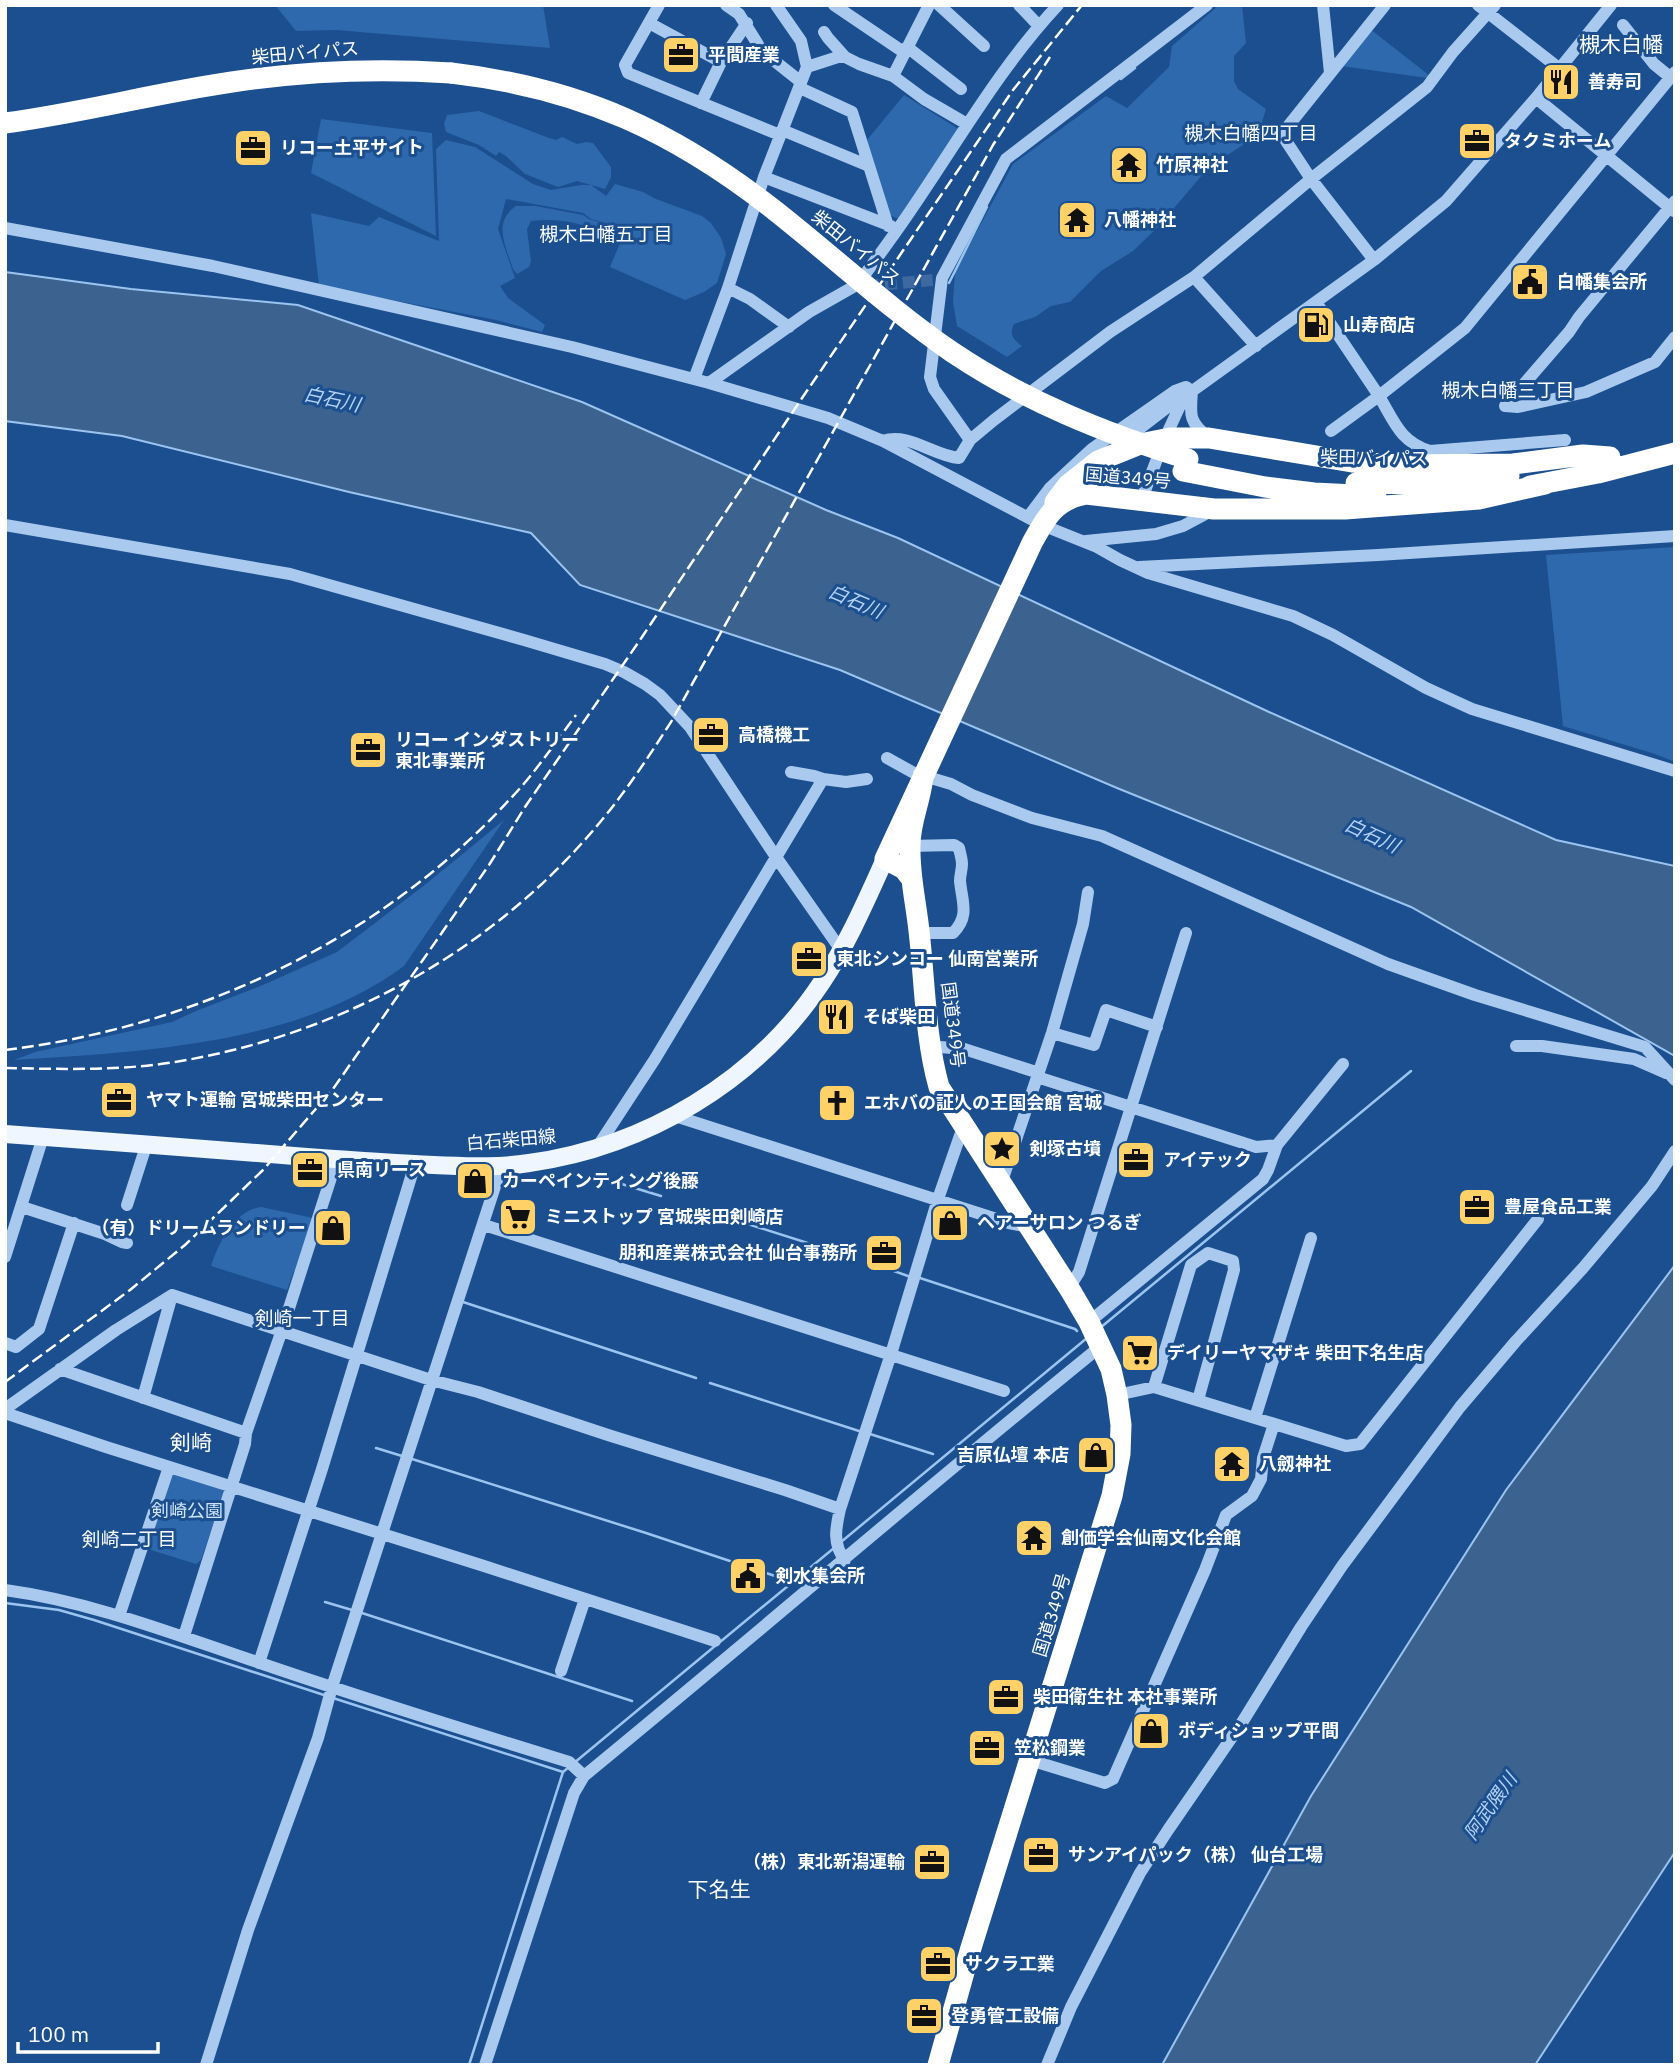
<svg xmlns="http://www.w3.org/2000/svg" width="1680" height="2070" font-family="'IBM Plex Sans','Noto Sans JP',sans-serif">
<style>
.green{fill:#2e69ad}
.water{fill:#3c6290;stroke:#9cc4f0;stroke-width:2}
.lines{fill:none;stroke-linecap:round;stroke-linejoin:round}
.stream{stroke:#9cc4f0;stroke-width:2.5}
.minor-tunnel{stroke:#3d69a0;stroke-width:12;stroke-dasharray:12 6;stroke-linecap:butt}
.minor{stroke:#a9c9ee;stroke-width:12}
.major{stroke:#f0f6ff;stroke-width:18}
.highway{stroke:#fff;stroke-width:21}
.rail{stroke:#fff;stroke-width:2.5;stroke-dasharray:12 5;stroke-linecap:butt}
.highway-bridge{stroke:#fff;stroke-width:21}
.labels{text-anchor:middle;stroke-width:6;stroke-linejoin:round;paint-order:stroke}
.street-label{font-size:18px;fill:#fff;stroke:#1b4f8f}
.poi-label{font-size:18px;font-weight:bold;fill:#fff;stroke:#1b4f8f;text-anchor:start}
.park-label{font-size:18px;fill:#cfe3fa;stroke:#1b4f8f}
.neighbourhood-label{font-size:19px;fill:#fff;stroke:#1b4f8f}
.water-label{font-size:19px;font-style:italic;fill:#b5d3f5;stroke:#1b4f8f}
.quarter-label{font-size:21px;fill:#fff;stroke:#1b4f8f}
</style>
<rect width="100%" height="100%" fill="#1b4f8f"/>
<path class="green" d="M 275,5 L 543,5 L 550,48 L 336,30 L 296,31 Z
M 1219,5 L 1242,5 L 1246,43 L 1234,56 L 1234,81 L 1238,89 L 1266,109 L 1258,135 L 1208,168 L 1158,227 L 1133,251 L 1101,271 L 1070,302 L 1051,306 L 1035,317 L 1014,324 C 1009,335 1013,339 1022,346 L 1007,357 L 957,326 L 953,302 L 955,272 L 1013,164 L 1106,96 L 1127,108 L 1169,67 L 1172,46 Z
M 1370,29 L 1430,76 L 1427,78 L 1341,66 Z
M 904,95 L 960,130 L 901,218 L 896,218 L 886,213 L 867,140 Z
M 479,111 L 549,138 L 556,140 L 562,137 L 577,144 L 586,142 L 593,143 L 611,167 L 611,177 L 605,189 L 577,181 L 558,187 L 525,174 L 506,156 L 499,152 L 496,156 L 479,145 L 446,132 L 444,124 L 447,115 Z
M 321,119 L 432,133 L 436,236 L 311,173 Z
M 446,140 L 475,147 L 533,184 L 551,190 L 581,185 L 591,185 L 606,196 L 615,184 L 643,192 L 656,199 L 702,216 L 711,223 L 721,238 L 726,254 L 717,283 L 704,292 L 685,300 L 610,267 L 626,229 L 591,219 L 583,213 L 506,199 L 498,229 L 515,278 L 500,286 L 508,298 L 545,325 L 542,332 L 496,320 L 319,286 L 311,213 L 369,226 L 379,217 L 439,241 L 436,149 Z
M 516,206 L 536,206 L 583,215 L 589,219 L 620,229 L 620,233 C 606,233 595,228 582,225 C 565,220 548,219 531,221 L 527,229 L 531,262 L 529,267 L 517,274 L 513,269 C 506,247 492,222 516,206 Z
M 1675,547 L 1675,762 L 1655,754 L 1563,726 L 1546,555 Z
M 504,820 L 404,966 C 298,1045 141,1052 14,1060 L 35,1052 L 172,1022 L 196,1011 L 263,985 L 337,952 L 426,884 Z
M 261,1207 L 313,1218 L 296,1271 L 294,1271 L 287,1290 L 211,1266 C 219,1242 234,1211 261,1207 Z
M 175,1472 L 219,1485 L 224,1493 L 201,1560 L 196,1564 L 151,1550 L 148,1544 L 167,1476 Z"/>
<path class="water" d="M 5,272 L 131,289 L 298,305 L 582,402 L 826,510 L 898,538 L 1269,712 L 1556,840 L 1675,866 L 1675,1056 L 1411,907 L 1117,788 L 840,670 L 580,585 L 531,533 L 349,492 L 122,436 L 5,421 Z
M 1675,1265 L 1675,1852 L 1535,2065 L 1162,2065 L 1311,1796 L 1506,1490 Z"/>
<g class="lines">
<path class="stream" d="M 1121,79 L 1135,68
M 949,283 L 987,207
M 615,1182 L 661,1196
M 713,1213 L 833,1251
M 877,1265 L 908,1276
M 920,1278 L 1075,1329 L 1077,1331
M 463,1302 L 696,1378
M 1100,1328 L 1411,1071
M 710,1383 L 859,1431
M 870,1434 L 933,1454
M 376,1448 L 402,1456
M 412,1459 L 646,1533 L 793,1582
M 841,1542 L 1087,1338
M 325,1602 L 352,1610
M 5,1603 L 59,1610 L 94,1620 L 327,1696
M 362,1613 L 632,1701
M 720,1642 L 834,1548
M 333,1698 L 563,1772
M 574,1763 L 715,1646
M 469,2065 L 563,1772 L 569,1767"/>
<path class="minor-tunnel" d="M 867,286 L 933,280"/>
<path class="minor" d="M 659,5 L 625,65 L 628,73 L 780,135
M 726,5 L 739,14 L 762,51 L 801,82
M 834,5 L 905,53
M 939,5 L 984,46
M 1019,5 L 1039,26
M 1323,5 L 1330,73
M 1478,5 L 1560,69
M 649,23 L 721,62
M 1623,25 L 1654,64 L 1670,77
M 824,32 L 828,38 L 845,57
M 907,47 L 961,89
M 807,67 L 838,57 L 845,57 L 859,64 L 893,76 L 924,99 L 967,124
M 893,76 L 929,5
M 800,88 L 852,112 L 888,226
M 1536,98 L 1674,211
M 701,103 L 721,62 L 747,23
M 782,130 L 869,166
M 764,177 L 891,226
M 5,228 L 213,266 L 572,347 L 709,383 L 828,418 L 883,441 L 1042,525 L 1097,547 L 1120,560 L 1148,573 L 1293,616 L 1333,635 L 1426,688 L 1472,709 L 1675,771
M 1374,260 L 1311,179 L 1284,138 L 1289,125 L 1385,5
M 1194,277 L 1256,346
M 728,288 L 750,299 L 789,327
M 1316,302 L 1379,396 L 1465,328 L 1675,72
M 694,379 L 728,288 L 764,177 L 807,67 L 801,41 L 776,5
M 709,383 L 809,312 L 853,287 L 863,277 C 880,254 897,231 913,207 C 960,138 1001,66 1058,5
M 1505,406 L 1569,332 L 1579,317 L 1675,201
M 1505,406 L 1518,407 L 1586,392 L 1655,362 L 1675,337
M 1331,431 L 1379,396 C 1394,421 1400,442 1430,451 L 1565,440
M 1126,439 L 1169,406 L 1184,397 L 1374,260 L 1446,201 L 1536,98 L 1611,5
M 970,440 L 934,389 L 930,377 L 942,278 L 1006,159 L 1207,5
M 883,441 C 908,432 934,456 959,458 L 970,440 L 994,420 L 1110,332 L 1194,277 L 1311,179 L 1427,87 L 1453,52 L 1495,5
M 1141,501 L 1165,438 L 1184,397
M 1028,517 L 1050,488 L 1092,449 L 1175,391 L 1186,387 L 1192,391 C 1190,416 1189,422 1209,438
M 5,525 L 290,574 L 524,640 L 605,664 L 624,672 L 645,684 L 660,695 L 690,727 L 776,857 L 841,950
M 1086,541 L 1156,534 L 1183,526 L 1213,510
M 1139,567 L 1378,555 L 1675,536
M 887,758 L 914,773 L 951,784 L 972,795 L 1032,818 L 1102,836 L 1388,964 L 1475,995 L 1645,1047 L 1675,1080
M 791,772 L 814,776 L 823,779
M 910,846 L 954,845 L 959,848 C 960,853 962,859 962,864 C 962,870 960,875 960,881 C 962,902 970,916 953,933 L 927,933 L 919,929
M 1052,1033 L 1094,1045 L 1106,1010 L 1157,1027
M 1516,1046 L 1542,1046 L 1634,1059 L 1666,1073
M 930,1047 C 941,1046 951,1049 961,1048 L 1039,1073
M 1037,1077 L 1256,1147 L 1277,1145
M 675,1116 L 1009,1223 L 1029,1227
M 596,1149 L 655,1059 L 823,779 L 846,782 L 867,779
M 1001,1184 L 1052,1033 L 1083,924 L 1088,892
M 127,1205 L 147,1143
M 22,1207 L 105,1234 L 122,1242 L 127,1243
M 484,1225 L 1004,1391
M 5,1257 L 43,1137
M 1069,1288 L 1079,1272 L 1186,933
M 1089,1322 L 1263,1179 L 1268,1170 L 1277,1145 L 1343,1064
M 5,1343 L 16,1347 L 39,1329 L 74,1223
M 60,1369 L 246,1433
M 1154,1387 L 1191,1265 L 1208,1253 L 1233,1261 L 1234,1270 L 1198,1400
M 1117,1395 L 1154,1387 L 1346,1446 L 1360,1444 L 1538,1219
M 143,1398 L 172,1295
M 5,1409 L 116,1330 L 172,1295 L 431,1380 L 478,1392 L 608,1435 L 785,1490 L 840,1509
M 5,1413 L 106,1447 L 484,1566 L 715,1641
M 1255,1418 L 1311,1238
M 845,1560 C 832,1544 836,1527 840,1509 L 891,1354 L 938,1199 L 963,1127
M 5,1590 C 93,1602 176,1635 260,1663 C 362,1698 465,1730 569,1762 L 584,1776
M 119,1616 L 169,1467
M 184,1636 L 245,1444 L 246,1433 L 282,1330 L 337,1159
M 259,1663 L 322,1469 L 415,1164
M 561,1671 L 585,1599
M 1030,1760 L 1105,1783 L 1113,1779 L 1205,1570 L 1226,1515 L 1252,1496 L 1261,1479 L 1263,1458 L 1274,1424
M 206,2065 L 248,1930 L 318,1738 L 332,1687 L 502,1165
M 485,2065 L 574,1793 L 584,1776 C 757,1634 927,1487 1101,1346
M 1047,2065 L 1071,2007 L 1140,1873 L 1168,1830 L 1243,1721 L 1301,1627 L 1342,1566 L 1460,1407 L 1516,1341 L 1583,1268 L 1652,1186 L 1675,1151"/>
<path class="major" d="M 5,1134 C 106,1141 206,1149 307,1157 C 349,1160 391,1163 434,1165 C 465,1166 498,1168 529,1163 C 645,1147 757,1081 822,982 C 848,943 866,901 885,859"/>
<path class="highway" d="M 5,123 C 81,113 156,93 232,82 C 305,71 378,68 451,73
M 1183,471 L 1265,487 L 1314,493 L 1376,496
M 1356,483 C 1407,484 1459,484 1509,476
M 1530,486 L 1598,473 L 1675,453
M 1055,502 L 1068,485 L 1098,461 L 1140,444 L 1170,438 L 1209,438 L 1352,462 L 1400,465 L 1513,464 L 1583,455 L 1610,457
M 923,776 C 921,800 910,821 910,845 C 909,875 916,902 919,931 C 925,983 925,1037 939,1087 L 1069,1288 L 1089,1322 L 1111,1369 L 1117,1395 L 1121,1425 L 1120,1454 L 1112,1496 L 970,1951 L 938,2065
M 911,878 L 904,869 L 885,859 L 1032,543 C 1046,517 1055,500 1086,494 L 1214,509 L 1345,509 L 1479,499 L 1545,484"/>
<path class="rail" d="M 5,1050 C 195,1027 381,940 511,798 C 535,773 555,743 576,715
M 5,1068 C 61,1069 119,1071 175,1062 C 340,1035 494,951 601,821 C 627,790 649,756 671,722 L 993,145 L 1050,57
M 5,1382 L 130,1290 L 185,1245 L 263,1170 L 333,1089 L 489,865 L 525,807 L 642,637 L 800,401 L 1013,90 L 1082,5"/>
<path class="highway-bridge" d="M 451,73 C 581,88 676,132 778,213 C 836,259 891,310 952,352 C 1025,401 1104,433 1188,459"/>
</g>
<defs>
<symbol id="office-square" viewBox="-11 -11 22 22"><rect x="-9" y="-9" width="18" height="18" rx="4" fill="#ffd166" stroke="#1b4f8f"/><path d="M-6-3h4V-5.5h4V-3h4V5H-6ZM-1-4.5V-3h2v-1.5ZM-6 0V1H6V0Z" fill="#111"/></symbol>
<symbol id="restaurant-square" viewBox="-11 -11 22 22"><rect x="-9" y="-9" width="18" height="18" rx="4" fill="#ffd166" stroke="#1b4f8f"/><path d="M-5-6h1v4h1v-4h1v4h1v-4h1v5L-1.5 .5V6h-2V.5L-5-1ZM5-6V6H3V1.5H1.5Q1.5-4 5-6Z" fill="#111"/></symbol>
<symbol id="temple-square" viewBox="-11 -11 22 22"><rect x="-9" y="-9" width="18" height="18" rx="4" fill="#ffd166" stroke="#1b4f8f"/><path d="M0-6L5-2H3V0L6.5 2.5H4V6H1.5V3h-3V6H-4V2.5H-6.5L-3 0V-2H-5Z" fill="#111"/></symbol>
<symbol id="civic-square" viewBox="-11 -11 22 22"><rect x="-9" y="-9" width="18" height="18" rx="4" fill="#ffd166" stroke="#1b4f8f"/><path d="M-.6-6.5H3V-4.5H.6V-3L4-1V1h2V6H-6V1h2V-1L-.6-3ZM-1.2 2.5V6h2.4V2.5Z" fill="#111"/></symbol>
<symbol id="fuel-square" viewBox="-11 -11 22 22"><rect x="-9" y="-9" width="18" height="18" rx="4" fill="#ffd166" stroke="#1b4f8f"/><path d="M-5.5-6h7V0h2V4h1.3V-2.5L3-4.5l.8-.8L6-3V5H2.5V1h-1V6h-7ZM-4.2-4.7v3.2H.2V-4.7Z" fill="#111"/></symbol>
<symbol id="church-square" viewBox="-11 -11 22 22"><rect x="-9" y="-9" width="18" height="18" rx="4" fill="#ffd166" stroke="#1b4f8f"/><path d="M-1.2-6h2.4v3.5h3.3v2.4h-3.3V6h-2.4V-.1h-3.3v-2.4h3.3Z" fill="#111"/></symbol>
<symbol id="sight-square" viewBox="-11 -11 22 22"><rect x="-9" y="-9" width="18" height="18" rx="4" fill="#ffd166" stroke="#1b4f8f"/><path d="M0-6L1.8-2.2L6-1.7L2.9 1.2L3.7 5.4L0 3.3L-3.7 5.4L-2.9 1.2L-6-1.7L-1.8-2.2Z" fill="#111"/></symbol>
<symbol id="shop-square" viewBox="-11 -11 22 22"><rect x="-9" y="-9" width="18" height="18" rx="4" fill="#ffd166" stroke="#1b4f8f"/><path d="M-5-2.5h2.3a2.7 3.5 0 0 1 5.4 0H5L5.5 6h-11ZM-1.5-2.5h3a1.5 2.3 0 0 0-3 0Z" fill="#111"/></symbol>
<symbol id="supermarket-square" viewBox="-11 -11 22 22"><rect x="-9" y="-9" width="18" height="18" rx="4" fill="#ffd166" stroke="#1b4f8f"/><path d="M-6-5.5h2.5l.6 2H6L4.5 2H-2.5L-4.4-4H-6ZM-1.5 3.2a1.3 1.3 0 1 0 .1 0ZM3 3.2a1.3 1.3 0 1 0 .1 0Z" fill="#111"/></symbol>
</defs>
<g fill-rule="evenodd">
<use href="#office-square" x="659" y="33" width="44" height="44"/>
<use href="#restaurant-square" x="1539" y="60" width="44" height="44"/>
<use href="#office-square" x="1455" y="119" width="44" height="44"/>
<use href="#office-square" x="231" y="126" width="44" height="44"/>
<use href="#temple-square" x="1107" y="143" width="44" height="44"/>
<use href="#temple-square" x="1055" y="198" width="44" height="44"/>
<use href="#civic-square" x="1508" y="260" width="44" height="44"/>
<use href="#fuel-square" x="1294" y="303" width="44" height="44"/>
<use href="#office-square" x="689" y="713" width="44" height="44"/>
<use href="#office-square" x="346" y="728" width="44" height="44"/>
<use href="#office-square" x="787" y="937" width="44" height="44"/>
<use href="#restaurant-square" x="814" y="995" width="44" height="44"/>
<use href="#office-square" x="97" y="1078" width="44" height="44"/>
<use href="#church-square" x="815" y="1081" width="44" height="44"/>
<use href="#sight-square" x="980" y="1127" width="44" height="44"/>
<use href="#office-square" x="1114" y="1138" width="44" height="44"/>
<use href="#office-square" x="288" y="1148" width="44" height="44"/>
<use href="#shop-square" x="453" y="1159" width="44" height="44"/>
<use href="#office-square" x="1455" y="1185" width="44" height="44"/>
<use href="#supermarket-square" x="496" y="1195" width="44" height="44"/>
<use href="#shop-square" x="928" y="1201" width="44" height="44"/>
<use href="#shop-square" x="311" y="1206" width="44" height="44"/>
<use href="#office-square" x="862" y="1231" width="44" height="44"/>
<use href="#supermarket-square" x="1118" y="1331" width="44" height="44"/>
<use href="#shop-square" x="1074" y="1433" width="44" height="44"/>
<use href="#temple-square" x="1210" y="1442" width="44" height="44"/>
<use href="#temple-square" x="1012" y="1516" width="44" height="44"/>
<use href="#civic-square" x="726" y="1554" width="44" height="44"/>
<use href="#office-square" x="984" y="1675" width="44" height="44"/>
<use href="#shop-square" x="1129" y="1709" width="44" height="44"/>
<use href="#office-square" x="965" y="1726" width="44" height="44"/>
<use href="#office-square" x="1019" y="1833" width="44" height="44"/>
<use href="#office-square" x="910" y="1840" width="44" height="44"/>
<use href="#office-square" x="916" y="1942" width="44" height="44"/>
<use href="#office-square" x="902" y="1994" width="44" height="44"/>
</g>
<g class="labels">
<g class="street-label">
<text transform="translate(305 53) rotate(-5)" y="6">柴田バイパス</text>
<text transform="translate(856 248) rotate(39)" y="6">柴田バイパス</text>
<text transform="translate(1374 458) rotate(1)" y="6">柴田バイパス</text>
<text transform="translate(1128 478) rotate(5)" y="6">国道349号</text>
<text transform="translate(953 1025) rotate(83)" y="6">国道349号</text>
<text transform="translate(511 1140) rotate(-5)" y="6">白石柴田線</text>
<text transform="translate(1052 1615) rotate(-73)" y="6">国道349号</text>
</g>
<g class="poi-label">
<text x="708" y="61">平間産業</text>
<text x="1588" y="88">善寿司</text>
<text x="1504" y="147">タクミホーム</text>
<text x="280" y="154">リコー土平サイト</text>
<text x="1156" y="171">竹原神社</text>
<text x="1104" y="226">八幡神社</text>
<text x="1557" y="288">白幡集会所</text>
<text x="1343" y="331">山寿商店</text>
<text x="738" y="741">高橋機工</text>
<text x="395" y="746">リコー インダストリー<tspan x="395" dy="21">東北事業所</tspan></text>
<text x="836" y="965">東北シンコー 仙南営業所</text>
<text x="863" y="1023">そば柴田</text>
<text x="146" y="1106">ヤマト運輸 宮城柴田センター</text>
<text x="864" y="1109">エホバの証人の王国会館 宮城</text>
<text x="1029" y="1155">剣塚古墳</text>
<text x="1163" y="1166">アイテック</text>
<text x="337" y="1176">県南リース</text>
<text x="502" y="1187">カーペインティング後藤</text>
<text x="1504" y="1213">豊屋食品工業</text>
<text x="545" y="1223">ミニストップ 宮城柴田剣崎店</text>
<text x="977" y="1229">ヘアーサロン つるぎ</text>
<text x="306" y="1234" text-anchor="end">（有）ドリームランドリー</text>
<text x="857" y="1259" text-anchor="end">朋和産業株式会社 仙台事務所</text>
<text x="1167" y="1359">デイリーヤマザキ 柴田下名生店</text>
<text x="1069" y="1461" text-anchor="end">吉原仏壇 本店</text>
<text x="1259" y="1470">八劔神社</text>
<text x="1061" y="1544">創価学会仙南文化会館</text>
<text x="775" y="1582">剣水集会所</text>
<text x="1033" y="1703">柴田衛生社 本社事業所</text>
<text x="1178" y="1737">ボディショップ平間</text>
<text x="1014" y="1754">笠松鋼業</text>
<text x="1068" y="1861">サンアイパック（株） 仙台工場</text>
<text x="905" y="1868" text-anchor="end">（株）東北新潟運輸</text>
<text x="965" y="1970">サクラ工業</text>
<text x="951" y="2022">登勇管工設備</text>
</g>
<g class="park-label">
<text x="187" y="1517">剣崎公園</text>
</g>
<g class="neighbourhood-label">
<text x="1251" y="140">槻木白幡四丁目</text>
<text x="606" y="241">槻木白幡五丁目</text>
<text x="1508" y="397">槻木白幡三丁目</text>
<text x="302" y="1325">剣崎一丁目</text>
<text x="129" y="1546">剣崎二丁目</text>
</g>
<g class="water-label">
<text transform="translate(332 399) rotate(12)" y="7">白石川</text>
<text transform="translate(856 601) rotate(23)" y="7">白石川</text>
<text transform="translate(1372 835) rotate(25)" y="7">白石川</text>
<text transform="translate(1490 1806) rotate(-55)" y="7">阿武隈川</text>
</g>
<g class="quarter-label">
<text x="1621" y="52">槻木白幡</text>
<text x="191" y="1450">剣崎</text>
<text x="719" y="1897">下名生</text>
</g>
</g>
<rect width="1680" height="2070" fill="none" stroke="#ffffff" stroke-width="14"/>
<path d="M18 2042v10h140v-10" fill="none" stroke="#ffffff" stroke-width="3.5"/>
<text x="28" y="2042" font-size="21" fill="#ffffff" stroke="#1b4f8f" stroke-width="5" paint-order="stroke">100 m</text>
</svg>
